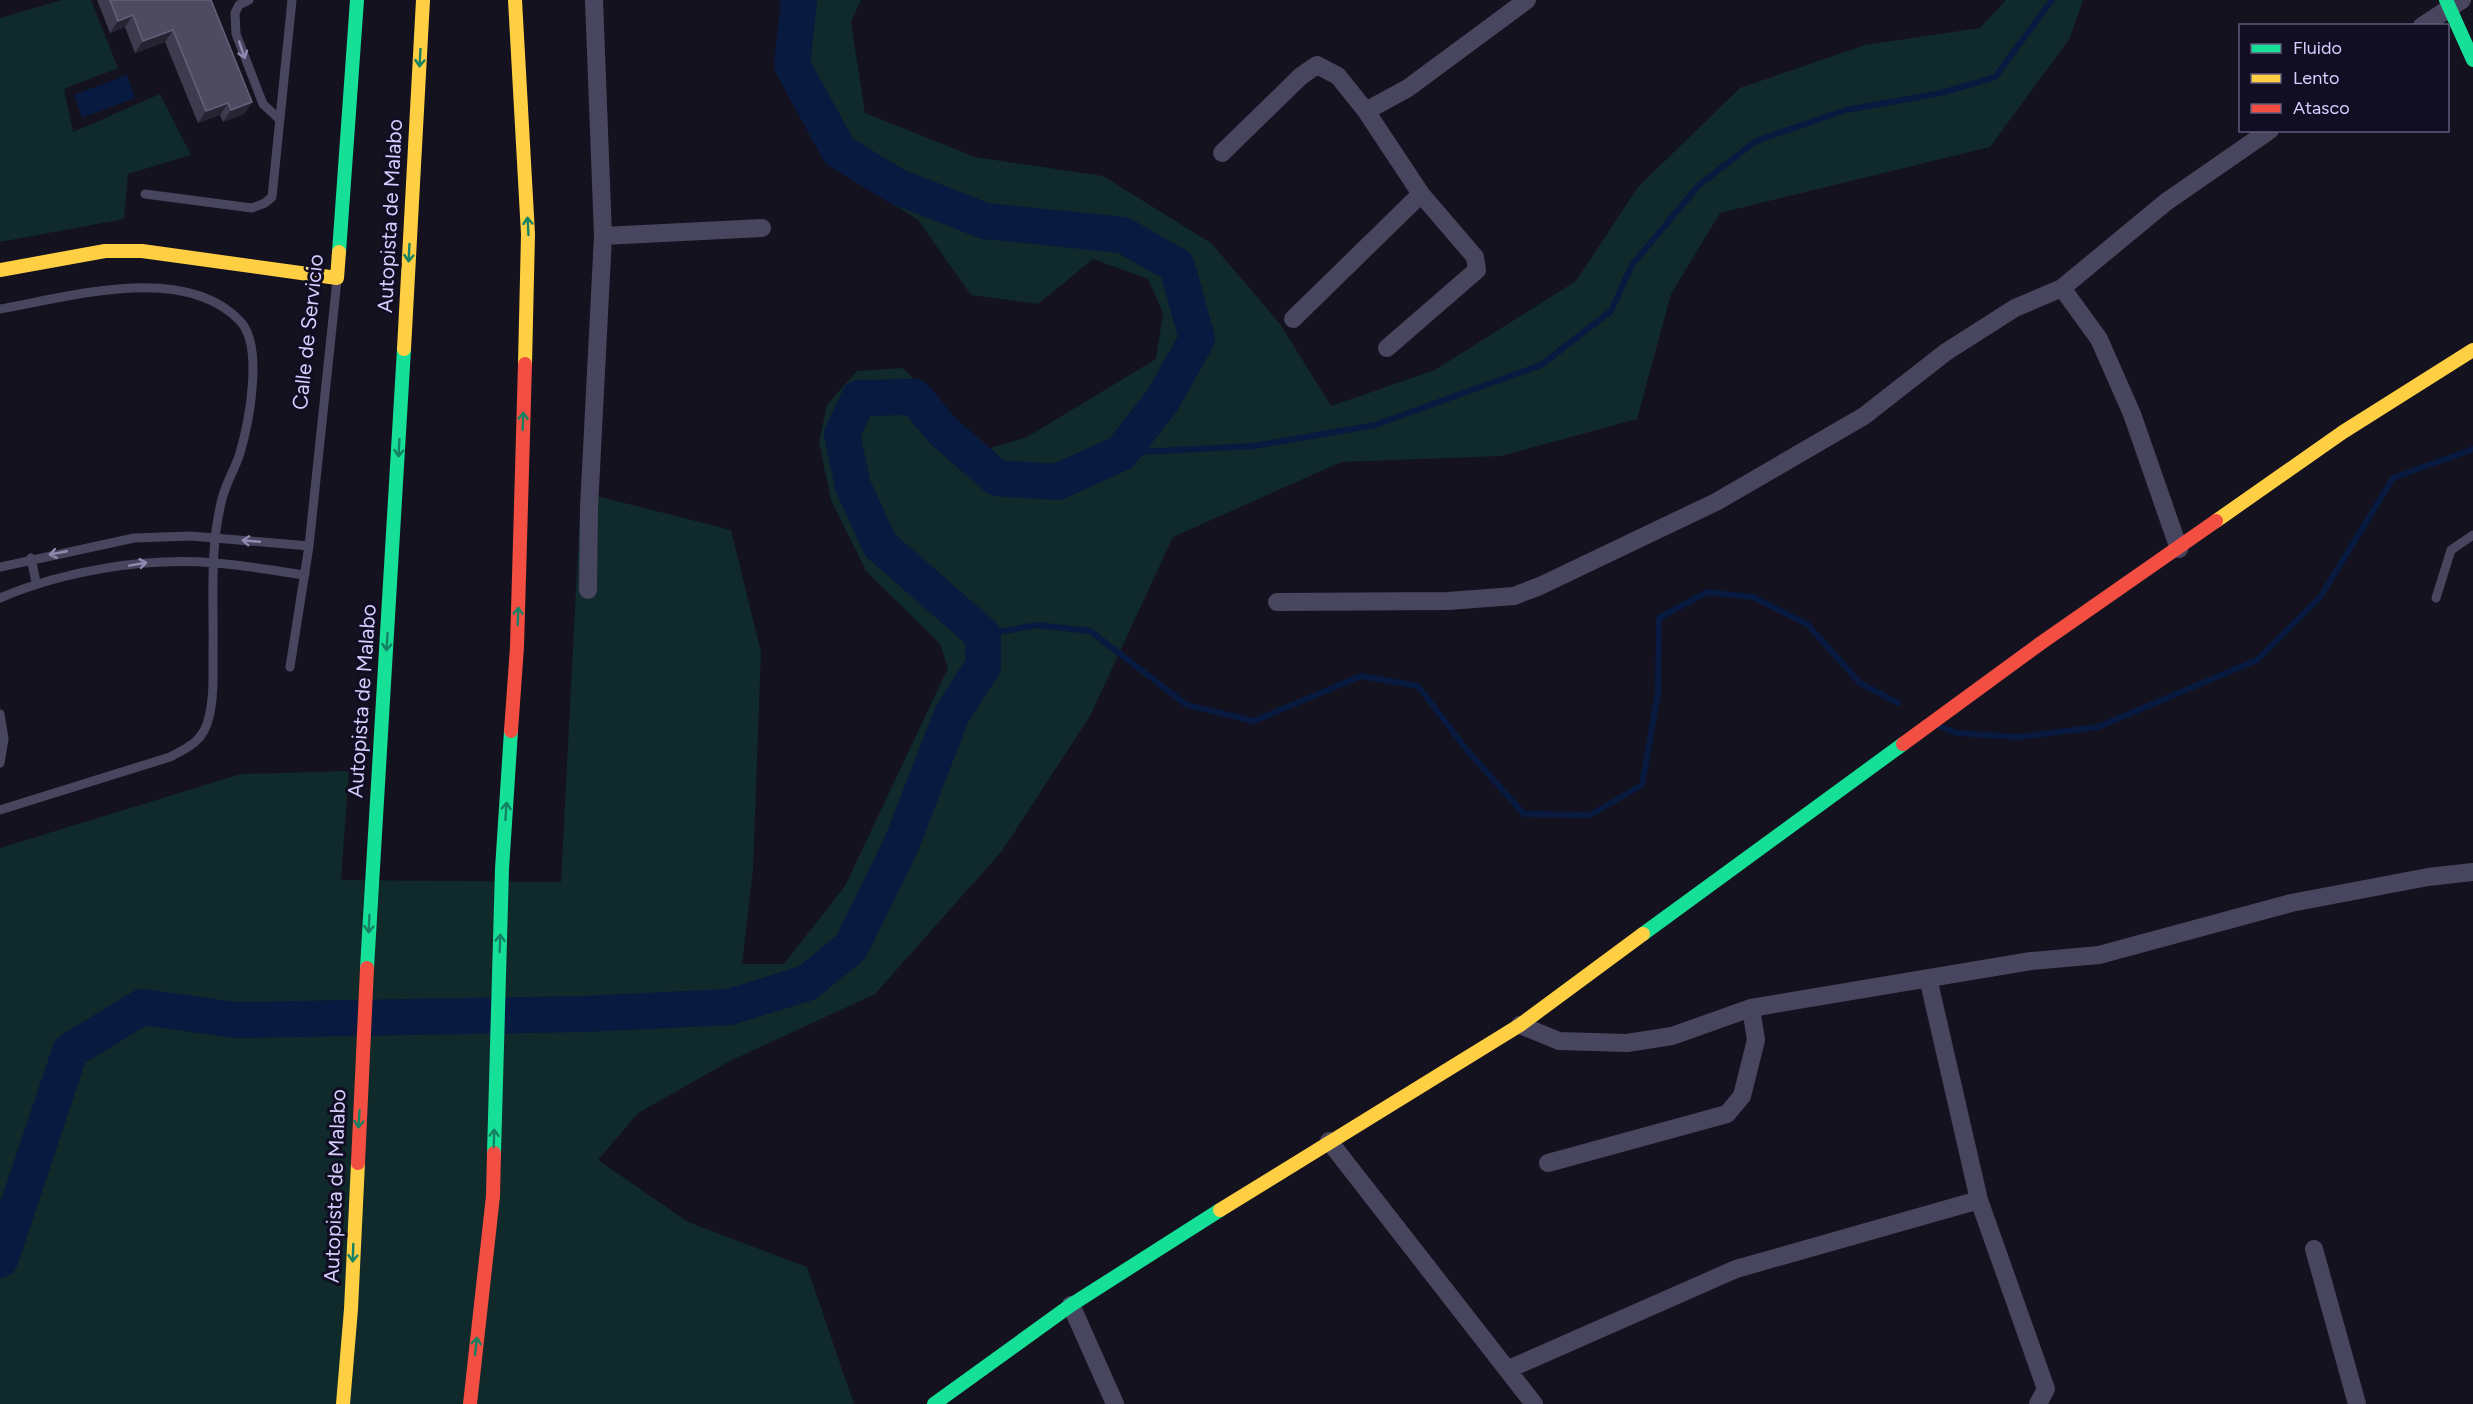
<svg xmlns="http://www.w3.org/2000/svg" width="2473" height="1404" font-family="Figtree,sans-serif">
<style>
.green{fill:#10292b}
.water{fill:#081a3f}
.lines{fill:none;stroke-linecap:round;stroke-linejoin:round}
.stream{stroke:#081a3f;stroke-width:6}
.river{stroke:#081a3f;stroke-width:36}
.lane{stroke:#48465f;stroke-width:9}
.street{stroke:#48465f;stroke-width:18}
.fast{stroke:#16e098;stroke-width:14}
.slow{stroke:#ffcf43;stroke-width:14}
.jam{stroke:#f24e42;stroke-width:14}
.wall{fill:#3d3b4d}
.shaded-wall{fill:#262432}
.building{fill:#4e4b60;stroke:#636079;stroke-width:1.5}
.oneway{stroke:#8f8aaf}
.oneway2{stroke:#148163}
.labels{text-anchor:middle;stroke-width:6;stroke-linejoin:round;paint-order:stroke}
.street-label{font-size:21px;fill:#d6cfff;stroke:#110d23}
</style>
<rect width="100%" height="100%" fill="#14121e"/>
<path class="green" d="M 62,0 L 91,0 L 118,68 L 64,89 L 73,132 L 160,94 L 191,155 L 128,174 L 124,219 L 0,242 L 0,18 Z
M 785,0 L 861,0 L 851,22 L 865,113 L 975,157 L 1103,176 L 1211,243 L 1280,324 L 1331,406 L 1435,370 L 1576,281 L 1638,187 L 1740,88 L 1865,45 L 1980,28 L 2006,0 L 2083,0 L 2070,38 L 1990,147 L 1720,213 L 1671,294 L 1637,419 L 1501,456 L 1341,462 L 1173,537 L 1090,716 L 1002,851 L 875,994 L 730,1061 L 638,1113 L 598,1160 L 688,1222 L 807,1267 L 854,1404 L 0,1404 L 0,848 L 241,774 L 349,771 L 341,880 L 561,882 L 581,492 L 731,530 L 761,652 L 753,870 L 742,964 L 784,964 L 845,886 L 948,668 L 940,644 L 866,571 L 831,500 L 819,442 L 827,405 L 857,371 L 903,368 L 963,431 L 990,448 L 1027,437 L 1156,359 L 1163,313 L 1148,279 L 1093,259 L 1038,304 L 971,295 L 918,220 L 852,177 L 814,141 L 784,78 Z"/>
<path class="water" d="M 127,75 L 135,98 L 82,118 L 74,95 Z"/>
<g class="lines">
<path class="stream" d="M 1121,453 L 1254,446 L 1375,425 L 1541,365 L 1611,311 L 1632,265 L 1699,185 L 1756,141 L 1846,110 L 1941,93 L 1995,77 L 2052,0
M 983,635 L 1037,625 L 1090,631 L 1187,705 L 1254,721 L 1361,676 L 1418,686 L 1467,750 L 1524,814 L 1590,815 L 1642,785 L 1658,693 L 1659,618 L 1707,592 L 1753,597 L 1807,624 L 1860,683 L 1898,703
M 1939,726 L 1957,733 L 2018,737 L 2098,727 L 2257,660 L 2321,596 L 2393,478 L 2473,449"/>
<path class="river" d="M 0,1260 L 70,1051 L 142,1007 L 236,1020 L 585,1014 L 729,1007 L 807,983 L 851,947 L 901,845 L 952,714 L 983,666 L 983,635 L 880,545 L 853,486 L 842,434 L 859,398 L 915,397 L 943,431 L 997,478 L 1057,482 L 1121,453 L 1162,401 L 1197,339 L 1177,266 L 1123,235 L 985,221 L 896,186 L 839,151 L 792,65 L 799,0"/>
<path class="lane" d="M 249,0 L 239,5 L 235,13 L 236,34 L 263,104 L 279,119
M 145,194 L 252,208 L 265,203 L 272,197 L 292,0
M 0,309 C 70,297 184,262 240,321 C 264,346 249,422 240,453 C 235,469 226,483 222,499 C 209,549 214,602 213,653 C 213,674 214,697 209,717 C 204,740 190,747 170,757 L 0,810
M 31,558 L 36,582
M 0,567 L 134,538 L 191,536 L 309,546
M 0,598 C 63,571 146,557 215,563 C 245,565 275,571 305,575
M 2436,598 L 2451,550 L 2473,535
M 290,667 L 309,546 L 337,280
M 0,714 L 4,739 L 0,763"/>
<path class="street" d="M 2422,26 L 2462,0
M 1222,153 L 1301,76 L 1317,65 L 1338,76 L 1366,111
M 603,236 L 762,228
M 2062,288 L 2099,339 L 2132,414 L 2179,549
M 1293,319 L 1421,194
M 1387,348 L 1477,270 L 1475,257 L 1421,194 L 1366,111 L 1408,88 L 1527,0
M 588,590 L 589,508 L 603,236 L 594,0
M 1277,602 L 1448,601 L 1514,596 L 1540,586 L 1716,502 L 1864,416 L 1946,352 L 2015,308 L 2062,288 L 2166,202 L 2270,130
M 1928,978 L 1979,1200 L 2046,1389 L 2038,1404
M 1520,1025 L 1559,1041 L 1627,1043 L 1672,1036 L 1751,1008 L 2031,961 L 2099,955 L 2291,903 L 2428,877 L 2473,872
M 1329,1141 L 1534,1404
M 1548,1163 L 1727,1114 L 1742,1096 L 1756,1040 L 1751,1008
M 2314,1249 L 2357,1404
M 1071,1305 L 1115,1404
M 1509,1369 L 1736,1269 L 1979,1200"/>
<path class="fast" d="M 2446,0 L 2473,60
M 339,252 L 357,0
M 1643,934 L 1903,744
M 367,968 L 404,349
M 494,1153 L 502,869 L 511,731
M 934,1404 L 1071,1305 L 1220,1210"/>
<path class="slow" d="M 515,0 L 528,234 L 525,364
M 0,270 L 105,251 L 142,251 L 337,278 L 339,252
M 404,349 L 423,0
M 2216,521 L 2343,432 L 2473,350
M 1220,1210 L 1520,1025 L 1643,934
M 343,1404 L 351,1309 L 358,1163"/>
<path class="jam" d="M 511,731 L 517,647 L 525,364
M 1903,744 L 2041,643 L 2216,521
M 358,1163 L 367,968
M 470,1404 L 493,1196 L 494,1153"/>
</g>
<path class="wall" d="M 97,0 L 211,0 L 252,102 L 244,114 L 223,122 L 220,115 L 198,123 L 165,42 L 135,53 L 125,27 L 110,33 Z"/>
<path class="shaded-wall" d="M 133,15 L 125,27 L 110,33 L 118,21 Z
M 173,30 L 165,42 L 135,53 L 143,41 Z
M 252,102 L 244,114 L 223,122 L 231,110 Z
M 228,103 L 220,115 L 198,123 L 206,111 Z"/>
<path class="building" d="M 110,0 L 211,0 L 252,102 L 231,110 L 228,103 L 206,111 L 173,30 L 143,41 L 133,15 L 118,21 Z"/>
<defs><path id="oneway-shaft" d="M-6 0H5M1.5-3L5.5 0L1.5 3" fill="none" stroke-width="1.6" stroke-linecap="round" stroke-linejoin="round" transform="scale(1.5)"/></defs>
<g class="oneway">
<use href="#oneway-shaft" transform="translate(242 50) rotate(71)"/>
<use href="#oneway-shaft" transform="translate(251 541) rotate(-175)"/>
<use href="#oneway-shaft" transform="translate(58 553) rotate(169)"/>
<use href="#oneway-shaft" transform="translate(138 564) rotate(-10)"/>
</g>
<g class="oneway2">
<use href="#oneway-shaft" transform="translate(420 58) rotate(93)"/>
<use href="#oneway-shaft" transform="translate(528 226) rotate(-93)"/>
<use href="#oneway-shaft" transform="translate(409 253) rotate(93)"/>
<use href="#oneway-shaft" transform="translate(523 421) rotate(-88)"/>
<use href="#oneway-shaft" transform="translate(399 448) rotate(93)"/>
<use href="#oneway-shaft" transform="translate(518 616) rotate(-88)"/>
<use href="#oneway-shaft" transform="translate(387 642) rotate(94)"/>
<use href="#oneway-shaft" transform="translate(506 811) rotate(-86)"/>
<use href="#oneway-shaft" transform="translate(369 924) rotate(93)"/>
<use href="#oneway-shaft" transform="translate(500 943) rotate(-88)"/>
<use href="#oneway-shaft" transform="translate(359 1119) rotate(93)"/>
<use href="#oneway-shaft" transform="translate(494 1138) rotate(-88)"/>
<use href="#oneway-shaft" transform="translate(353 1253) rotate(92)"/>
<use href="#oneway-shaft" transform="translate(476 1346) rotate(-84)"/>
</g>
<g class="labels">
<g class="street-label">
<text transform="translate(390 216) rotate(-87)" y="7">Autopista de Malabo</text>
<text transform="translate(308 332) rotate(-84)" y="7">Calle de Servicio</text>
<text transform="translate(362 701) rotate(-86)" y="7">Autopista de Malabo</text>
<text transform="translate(335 1186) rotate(-88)" y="7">Autopista de Malabo</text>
</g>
</g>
<rect x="2239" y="24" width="210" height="108" fill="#110d23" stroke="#605b7b" stroke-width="1.5"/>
<rect x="2251" y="44" width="30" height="9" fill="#16e098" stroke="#605b7b" stroke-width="1.5"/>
<text x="2293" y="54" font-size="18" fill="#d6cfff">Fluido</text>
<rect x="2251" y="74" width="30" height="9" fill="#ffcf43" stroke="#605b7b" stroke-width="1.5"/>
<text x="2293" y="84" font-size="18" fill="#d6cfff">Lento</text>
<rect x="2251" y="104" width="30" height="9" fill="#f24e42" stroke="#605b7b" stroke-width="1.5"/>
<text x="2293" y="114" font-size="18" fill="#d6cfff">Atasco</text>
</svg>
